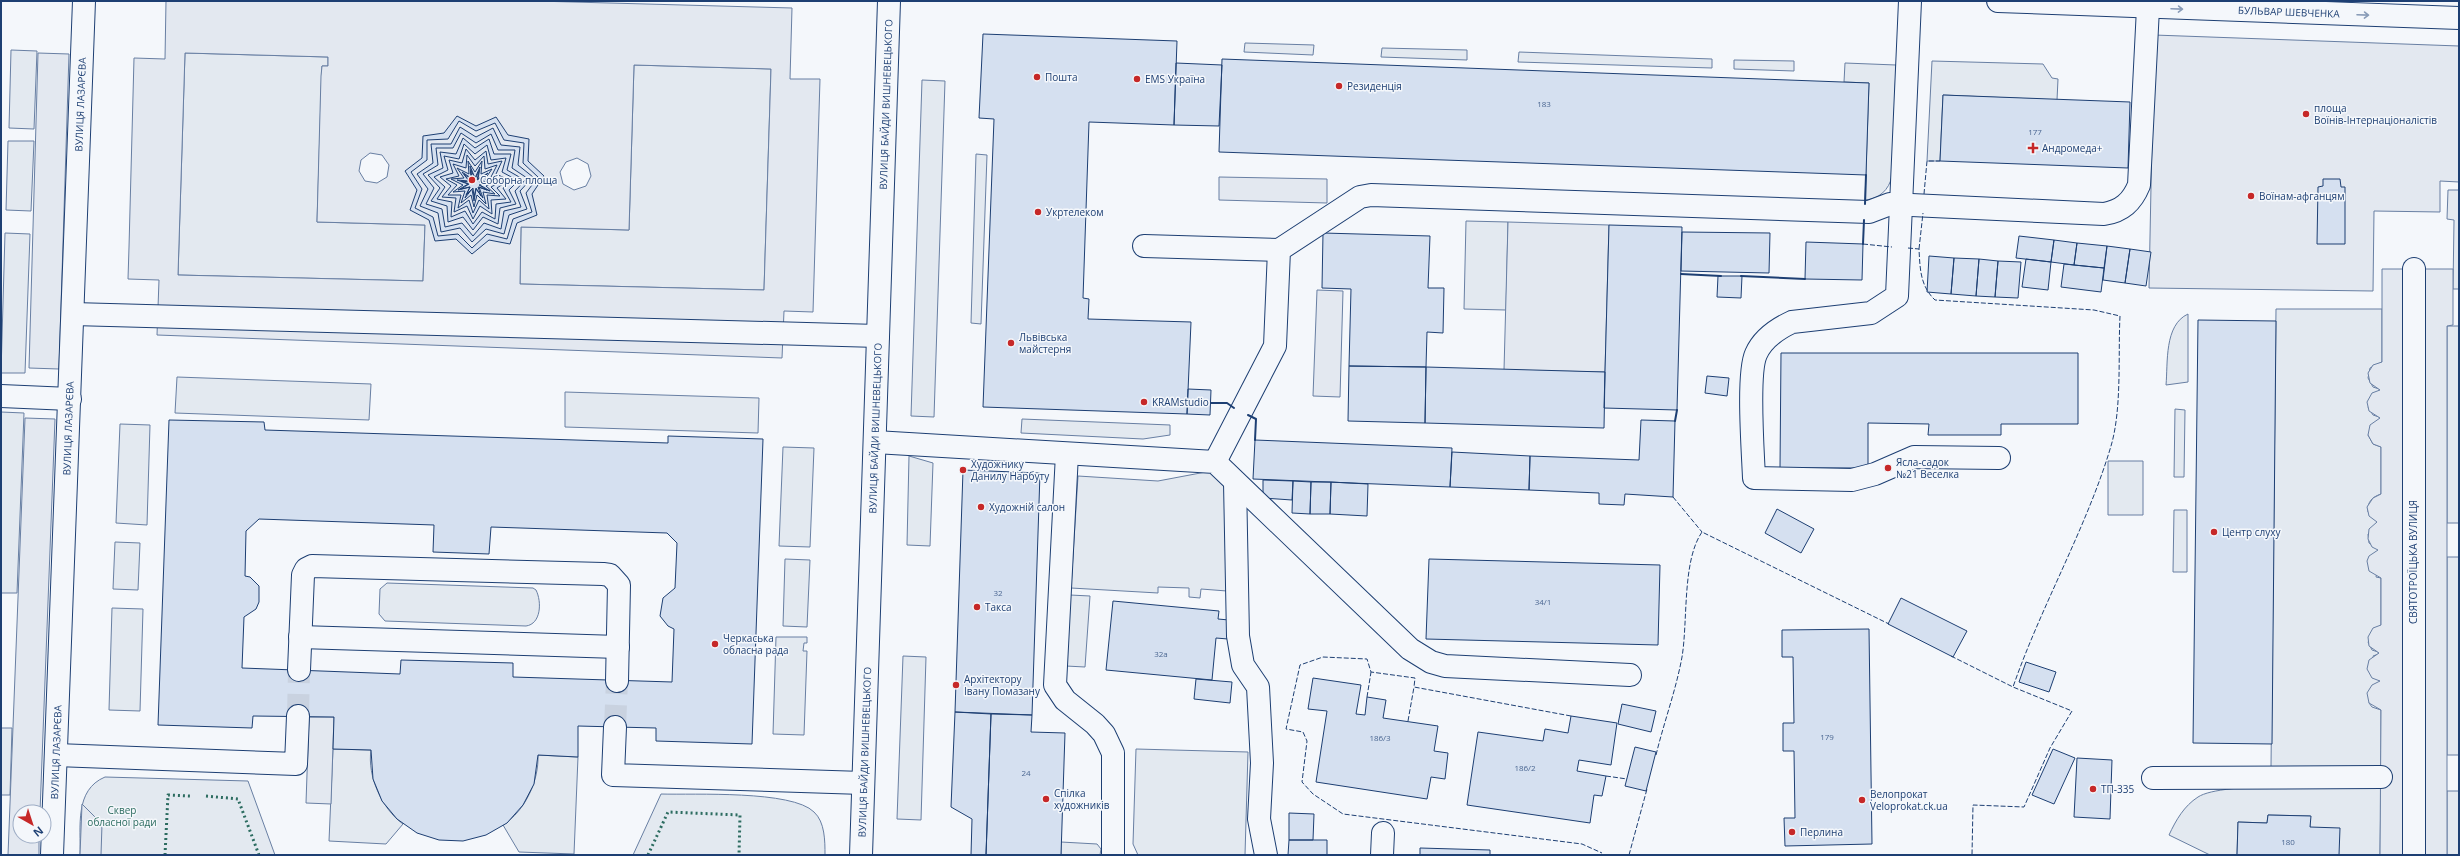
<svg xmlns="http://www.w3.org/2000/svg" width="2460" height="856" font-family="'Open Sans',sans-serif">
<style>
.green{fill:#e3e9f0;stroke:#687fa3}
.parking{fill:#e3e8f0;stroke:#687fa3;fill-rule:evenodd}
.building{fill:#d5e0f0;stroke:#1d3f73;fill-rule:evenodd}
.lines{fill:none;stroke-linecap:round;stroke-linejoin:round}
.minor-tunnel{stroke:#c9d2e0;stroke-width:22;stroke-dasharray:22 11;stroke-linecap:butt}
.minor-casing{stroke:#1d3f73;stroke-width:24}
.major-casing{stroke:#1d3f73;stroke-width:24}
.minor{stroke:#f4f7fb;stroke-width:22}
.major{stroke:#f4f7fb;stroke-width:22}
.hedge{stroke:#2c6c60;stroke-width:3;stroke-dasharray:2 3;stroke-linecap:butt}
.fence{stroke:#1d3f73;stroke-width:1;stroke-dasharray:5 2;stroke-linecap:butt}
.wall{stroke:#1d3f73;stroke-width:2}
.oneway{stroke:#889bb7}
.poi-dot{fill:#c62828;stroke:#f4f7fb;stroke-width:1.5}
.labels{text-anchor:middle;stroke-width:3;stroke-linejoin:round;paint-order:stroke}
.number-label{font-size:8px;fill:#4b6792}
.street-label{font-size:10px;fill:#1d3f73;stroke:#f4f7fb}
.poi-label{font-size:10px;fill:#1d3f73;stroke:#f4f7fb;text-anchor:start}
.park-label{font-size:10px;fill:#2c6c60;stroke:#f4f7fb}
</style>
<rect width="100%" height="100%" fill="#f4f7fb"/>
<path class="green" d="M 1245,43 L 1314,45 L 1313,55 L 1244,52 Z
M 1382,48 L 1467,50 L 1467,60 L 1381,57 Z
M 11,50 L 37,51 L 34,129 L 9,128 Z
M 1519,52 L 1712,59 L 1712,68 L 1518,62 Z
M 185,53 L 328,57 L 328,66 L 322,66 L 317,222 L 425,225 L 423,281 L 178,275 Z
M 1734,60 L 1794,61 L 1794,71 L 1734,69 Z
M 1932,61 L 2043,64 L 2052,78 L 2058,79 L 2057,100 L 1943,95 L 1940,161 L 1927,161 Z
M 1845,63 L 1896,65 L 1892,176 C 1889,190 1879,199 1865,200 L 1869,83 L 1844,82 Z
M 634,65 L 771,69 L 764,290 L 520,284 L 521,227 L 629,230 Z
M 922,80 L 945,81 L 934,417 L 911,416 Z
M 8,141 L 34,141 L 31,211 L 6,210 Z
M 976,154 L 987,155 L 981,324 L 971,323 Z
M 2448,190 L 2459,190 L 2459,289 L 2453,289 L 2454,220 L 2447,219 Z
M 1466,221 L 1508,222 L 1506,310 L 1464,309 Z
M 5,233 L 30,234 L 25,373 L 1,373 Z
M 2276,309 L 2382,309 L 2382,362 L 2370,368 L 2368,378 L 2373,387 L 2382,390 L 2368,407 L 2373,415 L 2382,418 L 2368,435 L 2373,444 L 2381,447 L 2381,494 C 2372,497 2367,502 2368,512 L 2381,522 L 2368,534 L 2369,543 L 2381,550 L 2376,577 L 2381,578 L 2381,625 L 2368,642 L 2372,650 L 2381,653 L 2373,656 L 2381,681 L 2369,703 L 2372,707 L 2381,710 L 2381,767 L 2271,767 Z
M 2188,314 L 2188,382 L 2166,385 C 2168,363 2164,325 2188,314 Z
M 2447,326 L 2459,326 L 2459,523 L 2447,523 Z
M 177,377 L 371,384 L 369,420 L 175,413 Z
M 565,392 L 759,398 L 758,433 L 565,427 Z
M 2175,409 L 2185,410 L 2184,477 L 2174,477 Z
M 1,412 L 24,413 L 17,593 L 1,593 Z
M 1022,419 L 1170,425 L 1170,435 L 1143,439 L 1021,433 Z
M 120,424 L 150,425 L 147,525 L 116,523 Z
M 783,447 L 814,448 L 810,547 L 779,546 Z
M 909,456 L 933,463 L 930,546 L 907,545 Z
M 2108,461 L 2143,461 L 2143,515 L 2108,515 Z
M 1211,471 L 1225,485 L 1227,591 L 1201,589 L 1200,598 L 1189,597 L 1189,588 L 1158,587 L 1158,593 L 1071,588 L 1078,476 L 1158,481 Z
M 2174,510 L 2187,510 L 2187,572 L 2173,572 Z
M 115,542 L 140,543 L 138,590 L 113,589 Z
M 2447,557 L 2459,557 L 2459,755 L 2447,755 Z
M 785,559 L 810,560 L 807,627 L 783,626 Z
M 387,583 L 533,588 L 536,590 C 542,602 541,624 526,626 L 385,621 L 379,614 L 380,589 Z
M 1070,595 L 1090,596 L 1085,667 L 1066,666 Z
M 112,608 L 143,609 L 140,711 L 109,710 Z
M 776,637 L 807,637 L 807,643 L 804,643 L 803,651 L 807,651 L 804,735 L 773,734 Z
M 903,656 L 926,657 L 921,820 L 897,819 Z
M 1,728 L 12,728 L 10,795 L 1,795 Z
M 333,749 L 371,750 C 367,776 382,809 403,824 L 386,844 L 329,841 Z
M 1136,749 L 1248,752 L 1245,855 L 1138,855 L 1133,844 Z
M 538,755 L 578,757 L 574,854 L 519,852 L 503,825 C 525,811 539,781 538,755 Z
M 105,777 L 248,781 L 275,855 L 80,855 C 81,827 74,790 105,777 Z
M 2381,787 L 2380,855 L 2339,855 L 2310,827 L 2310,816 L 2268,815 L 2267,823 L 2238,822 L 2237,855 L 2210,855 L 2169,835 C 2176,820 2184,806 2198,797 C 2222,781 2346,787 2381,787 Z
M 2447,791 L 2459,791 L 2459,855 L 2447,855 Z
M 661,794 C 694,795 792,790 814,812 C 825,822 825,841 825,855 L 633,855 Z
M 1061,842 L 1097,844 L 1101,849 L 1100,855 L 1061,855 Z"/>
<path class="parking" d="M 166,1 L 536,1 L 792,8 L 790,79 L 820,79 L 813,312 L 784,311 L 782,358 L 157,335 L 159,280 L 128,279 L 129,247 L 134,58 L 165,59 ZM 185,53 L 328,57 L 328,66 L 322,66 L 321,76 L 317,222 L 425,225 L 423,281 L 178,275 ZM 634,65 L 771,69 L 764,290 L 520,284 L 521,227 L 629,230 ZM 370,153 L 382,155 L 389,165 L 387,177 L 377,183 L 365,181 L 359,171 L 361,160 ZM 577,158 L 588,164 L 591,176 L 586,186 L 574,190 L 563,184 L 560,172 L 566,162 Z
M 2154,35 L 2459,46 L 2459,182 L 2440,181 L 2440,212 L 2374,211 L 2373,291 L 2149,288 Z
M 38,53 L 69,54 L 59,369 L 29,368 Z
M 1219,177 L 1327,179 L 1327,203 L 1219,200 Z
M 1508,222 L 1609,225 L 1605,372 L 1504,370 Z
M 2382,269 L 2453,269 L 2453,325 L 2447,326 L 2447,855 L 2380,855 L 2381,710 L 2369,703 L 2367,693 L 2372,685 L 2380,681 L 2372,678 L 2367,669 L 2369,660 L 2379,653 L 2369,646 L 2368,637 L 2373,628 L 2381,625 L 2381,578 L 2369,571 L 2367,561 L 2369,556 L 2378,550 L 2372,547 L 2368,539 L 2369,529 L 2377,522 L 2369,516 L 2367,507 L 2373,498 L 2381,494 L 2381,447 L 2373,444 L 2368,435 L 2370,425 L 2380,418 L 2369,411 L 2367,402 L 2372,393 L 2380,390 L 2370,383 L 2368,373 L 2373,365 L 2382,362 Z
M 1317,290 L 1343,291 L 1340,397 L 1313,396 Z
M 25,418 L 55,419 L 40,812 L 20,812 L 20,836 L 39,836 L 39,855 L 8,855 Z
M 309,717 L 334,717 L 331,804 L 306,803 Z
M 82,804 L 102,824 L 101,855 L 80,855 Z"/>
<path class="building" d="M 983,34 L 1177,41 L 1174,125 L 1089,122 L 1083,298 L 1089,299 L 1088,319 L 1191,322 L 1187,414 L 983,407 L 994,119 L 979,118 Z
M 1222,59 L 1869,83 L 1866,175 L 1219,152 Z
M 1176,63 L 1222,65 L 1219,126 L 1174,125 Z
M 1943,95 L 2130,102 L 2128,168 L 1940,161 Z
M 457,116 L 476,126 L 496,117 L 508,135 L 529,139 L 528,161 L 544,176 L 532,194 L 537,215 L 517,223 L 510,244 L 489,240 L 472,254 L 456,239 L 435,241 L 429,220 L 410,210 L 417,190 L 405,171 L 422,158 L 423,136 L 444,133 Z
M 459,121 L 476,131 L 495,123 L 504,140 L 524,143 L 523,163 L 538,177 L 526,193 L 532,212 L 513,219 L 507,239 L 487,234 L 472,248 L 458,234 L 438,236 L 433,217 L 415,208 L 422,189 L 411,172 L 427,160 L 427,140 L 448,139 Z
M 460,127 L 476,137 L 493,128 L 501,145 L 520,147 L 518,165 L 533,177 L 520,191 L 527,209 L 509,215 L 504,234 L 486,229 L 472,242 L 460,228 L 441,232 L 438,213 L 420,206 L 428,189 L 417,174 L 433,163 L 431,144 L 451,144 Z
M 461,133 L 476,143 L 491,134 L 498,150 L 515,150 L 512,168 L 527,178 L 515,191 L 521,207 L 504,211 L 501,229 L 484,223 L 473,236 L 462,223 L 445,227 L 442,209 L 426,204 L 434,188 L 423,174 L 438,165 L 436,148 L 453,148 Z
M 463,138 L 475,148 L 489,139 L 494,154 L 511,154 L 507,170 L 521,178 L 509,190 L 516,204 L 500,208 L 498,224 L 483,217 L 473,230 L 463,217 L 448,222 L 447,206 L 431,201 L 440,188 L 428,175 L 443,168 L 440,152 L 456,154 Z
M 464,144 L 475,154 L 487,145 L 491,160 L 506,158 L 502,172 L 515,179 L 503,188 L 511,202 L 496,204 L 495,219 L 482,212 L 473,224 L 465,211 L 451,217 L 452,202 L 437,199 L 445,187 L 434,177 L 448,170 L 444,156 L 459,159 Z
M 466,149 L 475,160 L 486,151 L 488,164 L 502,161 L 496,174 L 509,180 L 497,188 L 506,199 L 491,200 L 492,214 L 480,206 L 473,219 L 467,206 L 454,212 L 456,198 L 442,197 L 451,186 L 440,177 L 453,173 L 449,160 L 462,163 Z
M 467,155 L 475,166 L 484,156 L 485,169 L 497,165 L 491,177 L 504,180 L 491,187 L 500,196 L 487,195 L 489,209 L 479,200 L 473,213 L 469,200 L 458,208 L 461,195 L 448,195 L 457,185 L 446,179 L 459,176 L 453,164 L 466,168 Z
M 468,161 L 475,172 L 482,161 L 481,174 L 492,169 L 485,179 L 497,181 L 486,186 L 495,194 L 483,192 L 486,204 L 477,195 L 474,207 L 471,195 L 461,203 L 465,191 L 453,192 L 463,185 L 451,179 L 464,178 L 457,168 L 469,174 Z
M 470,166 L 475,178 L 480,167 L 478,179 L 488,173 L 480,181 L 492,182 L 480,185 L 490,191 L 479,187 L 483,198 L 476,189 L 474,201 L 472,189 L 465,198 L 470,187 L 458,190 L 468,184 L 457,180 L 469,181 L 462,172 L 471,178 Z
M 471,170 L 475,179 L 479,171 L 477,180 L 485,175 L 479,182 L 488,182 L 479,185 L 487,190 L 478,187 L 481,196 L 476,188 L 474,197 L 473,188 L 466,195 L 470,187 L 461,189 L 469,184 L 461,181 L 470,182 L 464,174 L 472,180 Z
M 2323,179 L 2340,179 L 2341,187 L 2345,187 L 2345,244 L 2317,244 L 2318,187 L 2323,186 Z
M 1609,225 L 1682,227 L 1677,410 L 1604,408 Z
M 1682,232 L 1770,233 L 1769,273 L 1681,271 Z
M 1323,233 L 1430,236 L 1428,288 L 1444,288 L 1443,333 L 1427,332 L 1426,367 L 1349,366 L 1351,289 L 1322,288 Z
M 2019,236 L 2054,240 L 2051,262 L 2016,258 Z
M 2054,240 L 2077,243 L 2074,265 L 2051,262 Z
M 1806,242 L 1863,244 L 1862,280 L 1805,279 Z
M 2077,243 L 2107,246 L 2104,268 L 2074,265 Z
M 2107,246 L 2130,249 L 2125,283 L 2103,280 Z
M 2130,249 L 2151,252 L 2146,286 L 2125,283 Z
M 1929,256 L 1954,258 L 1951,294 L 1927,292 Z
M 1954,258 L 1979,259 L 1976,296 L 1951,294 Z
M 1979,259 L 1998,261 L 1995,297 L 1976,296 Z
M 2026,259 L 2051,262 L 2048,290 L 2022,287 Z
M 1998,261 L 2021,262 L 2018,298 L 1995,297 Z
M 2064,264 L 2104,268 L 2101,292 L 2061,287 Z
M 1718,276 L 1742,276 L 1741,298 L 1717,297 Z
M 2198,320 L 2276,321 L 2272,744 L 2193,743 Z
M 1781,353 L 2078,353 L 2078,424 L 2001,424 L 2001,435 L 1928,435 L 1929,424 L 1868,423 L 1868,468 L 1780,468 Z
M 1349,366 L 1426,367 L 1425,423 L 1348,421 Z
M 1426,367 L 1605,372 L 1604,428 L 1425,423 Z
M 1707,376 L 1729,378 L 1727,396 L 1705,393 Z
M 1188,389 L 1211,390 L 1210,415 L 1187,414 Z
M 169,420 L 264,422 L 265,430 L 668,443 L 668,436 L 763,439 L 752,744 L 656,741 L 656,728 L 578,726 L 578,757 L 538,755 L 534,784 L 523,805 L 507,823 L 486,835 L 463,841 L 439,840 L 417,833 L 397,819 L 382,801 L 373,779 L 371,750 L 333,749 L 334,717 L 253,716 L 252,728 L 158,725 ZM 259,519 L 434,525 L 433,552 L 489,554 L 491,527 L 667,533 L 677,543 L 675,588 L 663,598 L 660,616 L 668,626 L 674,629 L 672,682 L 513,677 L 513,663 L 401,660 L 400,674 L 242,668 L 244,617 L 256,609 L 259,602 L 259,586 L 250,577 L 245,576 L 246,531 Z
M 1641,420 L 1675,421 L 1673,497 L 1625,494 L 1624,505 L 1599,504 L 1599,493 L 1529,490 L 1530,456 L 1639,460 Z
M 1255,440 L 1452,448 L 1450,487 L 1253,479 Z
M 1452,452 L 1530,456 L 1529,490 L 1450,487 Z
M 963,470 L 1040,473 L 1032,715 L 955,712 Z
M 1263,480 L 1293,481 L 1292,500 L 1263,498 Z
M 1293,481 L 1311,482 L 1310,514 L 1292,513 Z
M 1311,482 L 1331,482 L 1330,514 L 1310,514 Z
M 1331,482 L 1368,484 L 1367,516 L 1330,514 Z
M 1777,509 L 1814,529 L 1801,553 L 1765,533 Z
M 1429,559 L 1660,565 L 1658,645 L 1426,639 Z
M 1901,598 L 1967,631 L 1953,657 L 1888,624 Z
M 1113,601 L 1219,611 L 1218,619 L 1229,620 L 1228,639 L 1216,638 L 1212,680 L 1106,670 Z
M 1869,629 L 1872,844 L 1785,846 L 1784,818 L 1795,818 L 1794,751 L 1783,751 L 1783,723 L 1794,723 L 1793,657 L 1782,657 L 1782,630 Z
M 2026,662 L 2056,672 L 2049,692 L 2019,682 Z
M 1313,678 L 1361,685 L 1356,714 L 1365,715 L 1367,697 L 1386,700 L 1383,718 L 1438,726 L 1434,751 L 1448,753 L 1445,779 L 1431,777 L 1427,799 L 1316,782 L 1327,711 L 1308,709 Z
M 1196,679 L 1232,682 L 1230,703 L 1194,699 Z
M 1622,704 L 1656,711 L 1651,732 L 1618,724 Z
M 955,712 L 991,714 L 986,855 L 971,855 L 972,819 L 951,807 Z
M 991,714 L 1032,715 L 1031,732 L 1065,733 L 1061,855 L 986,855 Z
M 1571,716 L 1617,723 L 1611,765 L 1579,760 L 1577,771 L 1606,776 L 1602,796 L 1594,795 L 1590,823 L 1467,805 L 1478,732 L 1543,741 L 1545,729 L 1568,733 Z
M 1635,747 L 1656,752 L 1646,791 L 1625,786 Z
M 2053,749 L 2075,758 L 2054,804 L 2032,795 Z
M 2077,758 L 2112,760 L 2110,819 L 2074,817 Z
M 1289,813 L 1314,814 L 1313,840 L 1289,840 Z
M 2268,815 L 2311,816 L 2310,827 L 2340,828 L 2339,855 L 2237,855 L 2238,822 L 2267,823 Z
M 1289,840 L 1327,840 L 1327,855 L 1288,855 Z
M 1420,848 L 1490,850 L 1490,855 L 1420,855 Z"/>
<g class="lines">
<path class="minor-tunnel" d="M 298,716 L 299,670
M 615,727 L 617,681"/>
<defs>
<g id="minor">
<path d="M 1910,1 L 1897,296 L 1871,313 L 1792,322 C 1777,329 1763,338 1756,354 C 1747,374 1753,452 1754,478 L 1852,480 L 1875,474 L 1914,457 L 1999,458"/>
<path d="M 1144,246 L 1279,250"/>
<path d="M 73,314 L 878,336"/>
<path d="M 1,396 L 70,399"/>
<path d="M 875,442 L 1215,462 L 1410,649 L 1431,662 L 1445,666 L 1630,675"/>
<path d="M 1067,454 L 1055,685 L 1065,700 L 1095,724 L 1104,734 L 1113,753 L 1113,855"/>
<path d="M 1215,462 L 1275,346 L 1279,250 L 1360,197 L 1371,195 L 1869,212 L 1890,204 L 2104,214 C 2122,211 2132,202 2139,185 L 2148,8"/>
<path d="M 1235,482 L 1238,636 L 1243,665 L 1258,687 L 1262,763 L 1259,819 L 1266,855"/>
<path d="M 300,637 L 618,647"/>
<path d="M 299,670 L 303,575 L 306,569 L 312,566 L 603,574 L 610,575 L 619,585 L 617,681"/>
<path d="M 615,727 L 613,775 L 863,783"/>
<path d="M 56,755 L 296,764 L 298,716"/>
<path d="M 2153,778 L 2381,777"/>
<path id="s1" d="M 52,855 L 84,1"/>
<path d="M 1382,855 L 1383,833"/>
<path d="M 2414,855 L 2414,269"/>
</g>
<g id="major">
<path id="s2" d="M 1998,1 L 2459,18"/>
<path id="s3" d="M 861,855 L 889,1"/>
</g>
</defs>
<use href="#minor" class="minor-casing"/>
<use href="#major" class="major-casing"/>
<use href="#minor" class="minor"/>
<use href="#major" class="major"/>
<path class="hedge" d="M 206,796 L 238,799 L 259,855
M 165,855 L 168,795 L 190,796
M 648,855 L 668,812 L 740,815 L 739,855"/>
<path class="fence" d="M 1924,194 L 1927,161 L 1940,161
M 1863,244 L 1892,247
M 1908,248 L 1919,249 C 1920,268 1920,286 1935,300 L 2094,310 L 2120,316 C 2118,355 2122,409 2111,446 C 2087,527 2041,606 2013,687
M 1919,249 L 1923,213
M 1673,497 L 1702,532
M 1951,656 L 2013,687 L 2072,711 L 2050,748 L 2024,807 L 1973,805 L 1972,855
M 1367,697 L 1371,672
M 1571,716 L 1414,687 L 1415,678 L 1371,672 L 1367,659 L 1323,657 L 1300,665 L 1286,729 L 1303,732 L 1307,741 L 1302,782 L 1313,794 L 1343,814 L 1582,844 L 1602,853
M 1408,721 L 1414,687
M 1656,755 C 1664,722 1676,690 1682,657 C 1688,621 1682,561 1702,532 L 1889,624
M 1606,776 L 1627,779
M 1629,855 L 1647,789"/>
<path class="wall" d="M 1865,204 L 1866,175
M 1863,244 L 1864,220
M 1681,274 L 1721,276
M 1741,276 L 1805,279
M 1211,403 L 1227,403 L 1234,408
M 1248,415 L 1256,419 L 1255,440
M 1675,421 L 1677,410"/>
</g>
<defs><path id="oneway-shaft" d="M-6 0H5M1.5-3L5.5 0L1.5 3" fill="none" stroke-width="1.6" stroke-linecap="round" stroke-linejoin="round"/></defs>
<g class="oneway">
<use href="#oneway-shaft" transform="translate(2177 9) rotate(2)"/>
<use href="#oneway-shaft" transform="translate(2363 15) rotate(2)"/>
</g>
<g class="poi-dot">
<circle cx="1037" cy="77" r="4"/>
<circle cx="1137" cy="79" r="4"/>
<circle cx="1339" cy="86" r="4"/>
<circle cx="2306" cy="114" r="4"/>
<path d="M2031 142h4v4h4v4h-4v4h-4v-4h-4v-4h4z"/>
<circle cx="472" cy="180" r="4"/>
<circle cx="2251" cy="196" r="4"/>
<circle cx="1038" cy="212" r="4"/>
<circle cx="1011" cy="343" r="4"/>
<circle cx="1144" cy="402" r="4"/>
<circle cx="1888" cy="468" r="4"/>
<circle cx="963" cy="470" r="4"/>
<circle cx="981" cy="507" r="4"/>
<circle cx="2214" cy="532" r="4"/>
<circle cx="977" cy="607" r="4"/>
<circle cx="715" cy="644" r="4"/>
<circle cx="956" cy="685" r="4"/>
<circle cx="2093" cy="789" r="4"/>
<circle cx="1046" cy="799" r="4"/>
<circle cx="1862" cy="800" r="4"/>
<circle cx="1792" cy="832" r="4"/>
</g>
<g class="labels">
<g class="number-label">
<text x="1544" y="107">183</text>
<text x="2035" y="135">177</text>
<text x="998" y="596">32</text>
<text x="1543" y="605">34/1</text>
<text x="1161" y="657">32а</text>
<text x="1827" y="740">179</text>
<text x="1380" y="741">186/3</text>
<text x="1525" y="771">186/2</text>
<text x="1026" y="776">24</text>
<text x="2288" y="845">180</text>
</g>
<g class="street-label">
<text dy="4" stroke="none"><textPath href="#s2" startOffset="291">БУЛЬВАР ШЕВЧЕНКА</textPath></text>
<text dy="4" stroke="none"><textPath href="#s1" startOffset="751">ВУЛИЦЯ ЛАЗАРЄВА</textPath></text>
<text dy="4" stroke="none"><textPath href="#s3" startOffset="751">ВУЛИЦЯ БАЙДИ ВИШНЕВЕЦЬКОГО</textPath></text>
<text dy="4" stroke="none"><textPath href="#s1" startOffset="427">ВУЛИЦЯ ЛАЗАРЄВА</textPath></text>
<text dy="4" stroke="none"><textPath href="#s3" startOffset="427">ВУЛИЦЯ БАЙДИ ВИШНЕВЕЦЬКОГО</textPath></text>
<text transform="translate(2413 562) rotate(-90)" y="4">СВЯТОТРОЇЦЬКА ВУЛИЦЯ</text>
<text dy="4" stroke="none"><textPath href="#s1" startOffset="103">ВУЛИЦЯ ЛАЗАРЄВА</textPath></text>
<text dy="4" stroke="none"><textPath href="#s3" startOffset="103">ВУЛИЦЯ БАЙДИ ВИШНЕВЕЦЬКОГО</textPath></text>
</g>
<g class="poi-label">
<text x="1045" y="81">Пошта</text>
<text x="1145" y="83">EMS Україна</text>
<text x="1347" y="90">Резиденція</text>
<text x="2314" y="112">площа<tspan x="2314" dy="12">Воїнів-Інтернаціоналістів</tspan></text>
<text x="2042" y="152">Андромеда+</text>
<text x="480" y="184">Соборна площа</text>
<text x="2259" y="200">Воїнам-афганцям</text>
<text x="1046" y="216">Укртелеком</text>
<text x="1019" y="341">Львівська<tspan x="1019" dy="12">майстерня</tspan></text>
<text x="1152" y="406">KRAMstudio</text>
<text x="1896" y="466">Ясла-садок<tspan x="1896" dy="12">№21 Веселка</tspan></text>
<text x="971" y="468">Художнику<tspan x="971" dy="12">Данилу Нарбуту</tspan></text>
<text x="989" y="511">Художній салон</text>
<text x="2222" y="536">Центр слуху</text>
<text x="985" y="611">Такса</text>
<text x="723" y="642">Черкаська<tspan x="723" dy="12">обласна рада</tspan></text>
<text x="964" y="683">Архітектору<tspan x="964" dy="12">Івану Помазану</tspan></text>
<text x="2101" y="793">ТП-335</text>
<text x="1054" y="797">Спілка<tspan x="1054" dy="12">художників</tspan></text>
<text x="1870" y="798">Велопрокат<tspan x="1870" dy="12">Veloprokat.ck.ua</tspan></text>
<text x="1800" y="836">Перлина</text>
</g>
<g class="park-label">
<text x="122" y="814">Сквер<tspan x="122" dy="12">обласної ради</tspan></text>
</g>
</g>
<rect width="2460" height="856" fill="none" stroke="#1d3f73" stroke-width="4"/>
<g transform="translate(32 824) rotate(141)"><circle r="19" fill="#f4f7fb" stroke="#9eadc5"/>
<path d="M0-3L7 15L0 10L-7 15Z" fill="#c62828"/>
<text y="-6" font-size="11" font-weight="bold" text-anchor="middle" fill="#1d3f73">N</text>
</g>
</svg>
